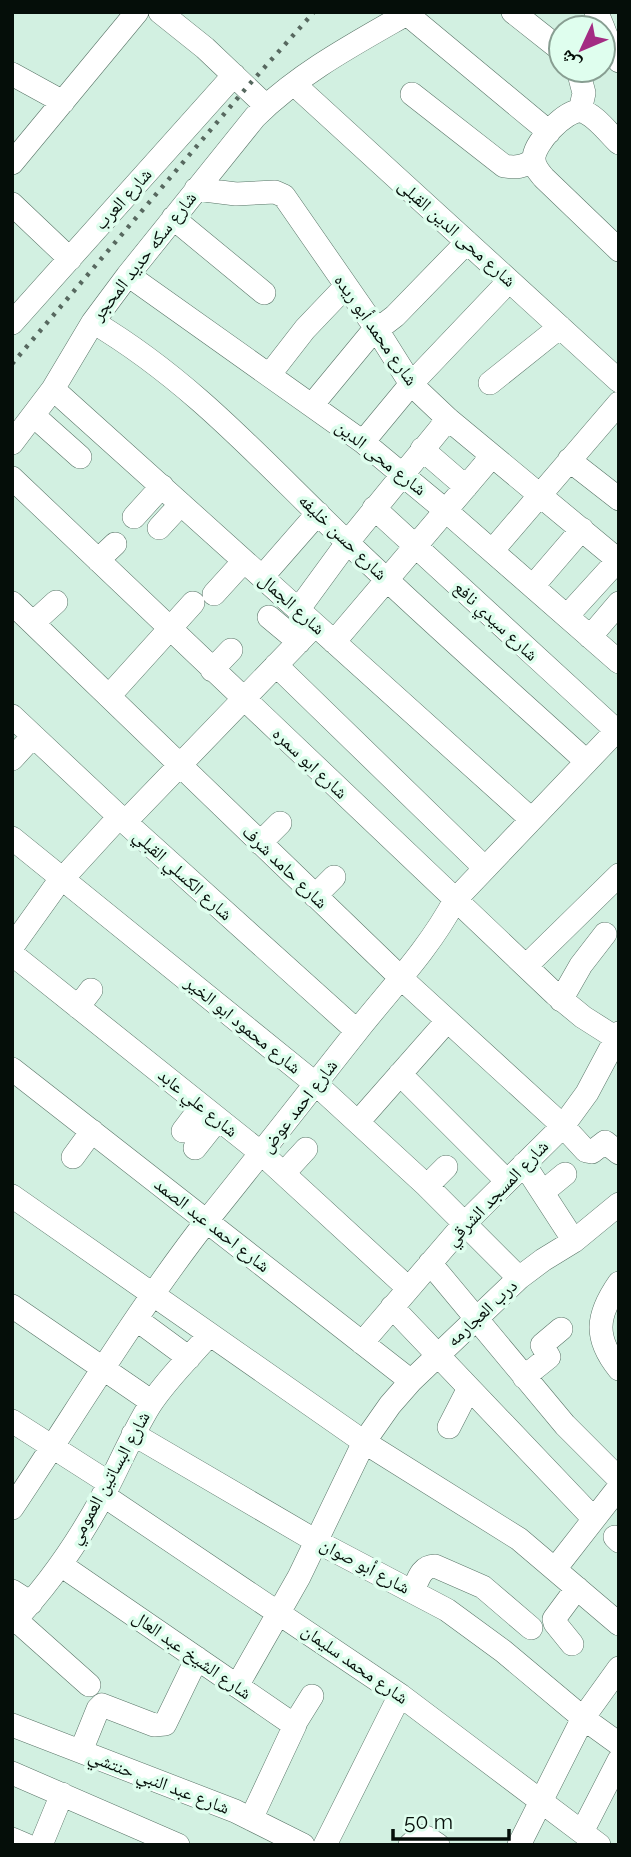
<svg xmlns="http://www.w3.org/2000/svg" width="631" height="1857" font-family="Raleway,'Noto Naskh Arabic',sans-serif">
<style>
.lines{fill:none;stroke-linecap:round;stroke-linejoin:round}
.minor-casing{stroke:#597467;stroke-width:24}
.minor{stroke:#fff;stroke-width:23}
.rail{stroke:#57685f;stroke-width:4.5;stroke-dasharray:3.5 7;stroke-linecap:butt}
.labels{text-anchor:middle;stroke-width:7;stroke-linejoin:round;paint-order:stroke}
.street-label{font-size:18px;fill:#050e09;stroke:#dffeee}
</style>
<rect width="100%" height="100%" fill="#d2f0e1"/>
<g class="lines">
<defs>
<path id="minor" d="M 160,12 L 205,48 L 266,106
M 513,12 L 561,50
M 596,12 C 605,28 608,47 619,61
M 407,14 L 549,132
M 578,70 L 584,93 L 580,111
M 12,74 L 63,102
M 295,85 L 619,381
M 412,94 L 504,166 C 516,168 523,167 534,160
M 619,143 C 609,134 595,114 581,111 C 566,109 533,144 534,159 C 534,167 539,172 544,178 L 619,250
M 12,163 L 137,12
M 196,189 L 236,194 L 275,192 L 284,196 L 377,330 L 411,384 L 448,419 L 618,560
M 12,204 L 70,259
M 173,218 L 264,293
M 128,275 L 363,442 L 445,510 L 619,662
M 93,322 C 194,382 265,464 348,543 C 426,618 507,689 586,761
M 12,323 L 234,75
M 270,374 L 305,329 L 346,286
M 490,383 L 560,327
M 53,389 L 531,819
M 312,405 L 369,336 L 395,316 L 467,242
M 34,416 L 80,457
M 363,442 L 411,384 L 509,281
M 12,443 L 53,389 L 93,322 L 128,275 L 255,117 C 299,73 356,43 410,12
M 422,449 L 466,487
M 569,460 L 619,499
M 12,478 L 555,994 L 583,1017 L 616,1038
M 374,508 L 619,733
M 134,517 L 162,486
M 159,528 L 181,504
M 492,551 L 619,403
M 98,560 L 115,544
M 262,577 L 318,513
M 533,586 L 582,529
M 214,594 L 244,561
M 12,603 L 401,978 L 563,1126 L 586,1151 L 592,1152 L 605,1142 L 619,1153
M 298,610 L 347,543 L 448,419
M 567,616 L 619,559
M 269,617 L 299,642
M 33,623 L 56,602
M 590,637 L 619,603
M 334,642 L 492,456
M 276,665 L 485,868
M 212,670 L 231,650
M 109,696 L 193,603
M 12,716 L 125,822 L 357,1031
M 12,759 L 33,736
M 125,822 L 315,625
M 12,838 L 317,1085 L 427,1186 L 519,1278
M 260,843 L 280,823
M 315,896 L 334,877
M 12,947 L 55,887 L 119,817
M 12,954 L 261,1153 L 408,1288
M 526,966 L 619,875
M 561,1000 L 581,965 L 605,934
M 78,1007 L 91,990
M 12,1069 L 411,1381
M 400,1074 L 507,1181
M 358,1122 L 447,1021
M 183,1131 L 202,1106
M 195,1148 L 218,1119
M 73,1157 L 92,1131
M 524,1164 L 574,1241
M 284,1173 L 306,1149
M 427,1186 L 446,1167
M 543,1192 L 565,1174
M 12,1196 L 364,1442 L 519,1539 L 619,1624
M 430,1263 L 565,1425 L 619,1479
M 619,1283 C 596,1316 594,1338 619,1369
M 12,1306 L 152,1402
M 392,1307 L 593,1518
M 136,1319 L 189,1358
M 362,1343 L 465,1223 L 563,1126 L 587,1093 L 619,1033
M 524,1377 L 549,1357 L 542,1345 L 561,1329
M 12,1421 L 109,1483
M 449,1427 L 469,1388
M 133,1434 L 316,1541 L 447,1610 L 503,1651 L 583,1718 L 619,1744
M 103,1495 L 400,1695 L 599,1845
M 12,1508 C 77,1411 137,1310 209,1218 C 259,1156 308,1093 357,1031 C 392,987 429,949 455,900 L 616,731
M 615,1537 L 619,1541
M 61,1565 L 294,1725 L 312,1696
M 555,1569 L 619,1487
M 12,1591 L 31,1603
M 413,1591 C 418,1580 421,1566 435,1566 L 483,1587 L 531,1628
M 16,1620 L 89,1685
M 12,1623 C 48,1586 78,1542 103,1496 C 119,1466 132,1434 150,1405 C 166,1380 190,1357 209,1335
M 572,1644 L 555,1623 L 554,1619 L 577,1588
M 237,1686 L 299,1577 L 364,1442 L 390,1405 L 411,1381 L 519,1278 L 543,1260 L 574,1241 L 619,1204
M 12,1725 L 235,1811 L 303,1845
M 81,1751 L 98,1709 L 102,1705 L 154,1725 L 165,1724 L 197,1658
M 12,1773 L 178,1845
M 251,1819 L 295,1725
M 582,1832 L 619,1760
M 12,1839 L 26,1845
M 41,1845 L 62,1794
M 325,1845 L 400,1695
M 410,1845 L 420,1836 L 426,1837 L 438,1845
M 519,1845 L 583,1718 L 619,1668"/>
</defs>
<use href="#minor" class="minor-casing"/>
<use href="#minor" class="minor"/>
<path class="rail" d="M 12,364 L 247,87 L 314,12"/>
</g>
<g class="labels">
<g class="street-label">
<text transform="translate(123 199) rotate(-48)" y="6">شارع العرب</text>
<text transform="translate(457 233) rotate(42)" y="6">شارع محى الدين القبلى</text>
<text transform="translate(144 256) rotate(-52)" y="6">شارع سكه حديد المحجر</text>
<text transform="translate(376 330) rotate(55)" y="6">شارع محمد أبو ريده</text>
<text transform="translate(381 458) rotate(38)" y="6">شارع محى الدين</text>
<text transform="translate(343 537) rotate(44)" y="6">شارع حسن خليفه</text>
<text transform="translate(292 604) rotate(42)" y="6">شارع الجمال</text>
<text transform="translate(496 621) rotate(43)" y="6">شارع سيدي نافع</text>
<text transform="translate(310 763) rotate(43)" y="6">شارع ابو سمره</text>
<text transform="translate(285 867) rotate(44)" y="6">شارع حامد شرف</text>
<text transform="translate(183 875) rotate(42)" y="6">شارع الكسلي القبلي</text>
<text transform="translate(243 1025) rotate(39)" y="6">شارع محمود ابو الخير</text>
<text transform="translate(198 1103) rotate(39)" y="6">شارع علي عابد</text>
<text transform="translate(299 1106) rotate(-52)" y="6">شارع احمد عوض</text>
<text transform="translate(497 1193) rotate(-46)" y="6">شارع المسجد الشرقي</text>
<text transform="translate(212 1225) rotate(38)" y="6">شارع احمد عبد الصمد</text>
<text transform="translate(482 1313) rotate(-43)" y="6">درب العجارمه</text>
<text transform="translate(109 1478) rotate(-61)" y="6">شارع البساتين العمومي</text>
<text transform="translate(365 1566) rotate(28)" y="6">شارع أبو صوان</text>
<text transform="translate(192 1655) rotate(35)" y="6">شارع الشيخ عبد العال</text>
<text transform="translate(355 1664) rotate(35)" y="6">شارع محمد سليمان</text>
<text transform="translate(159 1782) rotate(21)" y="6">شارع عبد النبي حنتشي</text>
</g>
</g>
<rect width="631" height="1857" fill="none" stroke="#050e09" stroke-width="28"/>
<g transform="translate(582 49) rotate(226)"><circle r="33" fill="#dffeee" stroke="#889e92" stroke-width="2"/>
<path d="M0-5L12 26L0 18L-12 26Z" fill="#a32c83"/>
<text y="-10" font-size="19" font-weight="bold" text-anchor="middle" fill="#050e09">ش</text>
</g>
<path d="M393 1829v10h116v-10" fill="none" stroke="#050e09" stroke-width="3.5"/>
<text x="404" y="1829" font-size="21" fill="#050e09" stroke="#dffeee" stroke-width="5" paint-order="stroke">50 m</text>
</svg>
